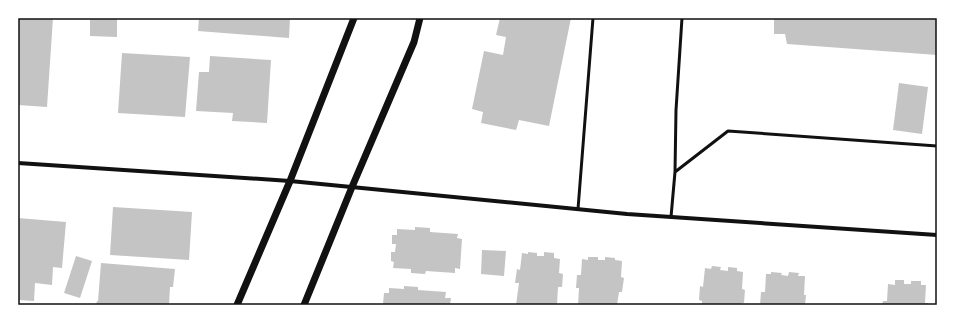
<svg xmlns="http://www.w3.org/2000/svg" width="955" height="323" font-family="'Archivo Narrow',sans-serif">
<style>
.building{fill:#c4c4c4}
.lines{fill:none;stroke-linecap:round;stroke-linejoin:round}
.service{stroke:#111;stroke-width:3}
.minor{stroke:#111;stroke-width:4}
.tertiary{stroke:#111;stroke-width:7}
.neatline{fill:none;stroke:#111;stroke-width:1.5}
</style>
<rect width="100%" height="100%" fill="#fff"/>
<path class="building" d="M 18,18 L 53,18 L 47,107 L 18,105 Z
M 90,18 L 117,18 L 117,37 L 90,36 Z
M 199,18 L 290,18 L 289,38 L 198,31 Z
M 500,18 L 571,18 L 549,126 L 519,120 L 516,130 L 481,123 L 483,112 L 472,109 L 484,51 L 503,55 L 506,37 L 496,35 Z
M 774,18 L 937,18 L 937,55 L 787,44 L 785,34 L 774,34 Z
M 122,53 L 190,57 L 185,117 L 118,113 Z
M 210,56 L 271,60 L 267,123 L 232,121 L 233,113 L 196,111 L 199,72 L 209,72 Z
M 899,83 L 928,87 L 922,134 L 893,130 Z
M 113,207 L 192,212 L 189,260 L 110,255 Z
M 18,218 L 66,222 L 62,268 L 53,267 L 52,285 L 35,283 L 34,301 L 18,300 Z
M 415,227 L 430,228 L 430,232 L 458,234 L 457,238 L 462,239 L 460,269 L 455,268 L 455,273 L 426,271 L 425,274 L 411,273 L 411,269 L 393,268 L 394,262 L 391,261 L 391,252 L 395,252 L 396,244 L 392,244 L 392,235 L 397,235 L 397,229 L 415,230 Z
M 482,250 L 506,251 L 504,276 L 481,274 Z
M 528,252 L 537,253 L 537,256 L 544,256 L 544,252 L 554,253 L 554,258 L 560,259 L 559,273 L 563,274 L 562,287 L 558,287 L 557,305 L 516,305 L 519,283 L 515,283 L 517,269 L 520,270 L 522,253 L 528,254 Z
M 76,256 L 92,261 L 80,298 L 64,293 Z
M 588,257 L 598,257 L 598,260 L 605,260 L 605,257 L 615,258 L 615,260 L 622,261 L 621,277 L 624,278 L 622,292 L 619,292 L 617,305 L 578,305 L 579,288 L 576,288 L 577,275 L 581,275 L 582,259 L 588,260 Z
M 101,263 L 175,269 L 173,287 L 170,287 L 169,305 L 96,305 L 97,301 L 98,301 Z
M 712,266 L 721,267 L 720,270 L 728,271 L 728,267 L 737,268 L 737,271 L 743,272 L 742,289 L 745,290 L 744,303 L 741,303 L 741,305 L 702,305 L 702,301 L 699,300 L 700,286 L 703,287 L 705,268 L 711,269 Z
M 771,272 L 782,273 L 781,275 L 788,276 L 789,272 L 799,273 L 798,276 L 805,276 L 804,295 L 806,295 L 805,305 L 760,305 L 761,292 L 765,292 L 766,274 L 771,274 Z
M 895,280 L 904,280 L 904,284 L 911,284 L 911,281 L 921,281 L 921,285 L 926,285 L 925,303 L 928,303 L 928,305 L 882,305 L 883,301 L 887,301 L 888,284 L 895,285 Z
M 404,286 L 418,287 L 418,290 L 446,292 L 445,298 L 451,298 L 450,305 L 387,305 L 383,304 L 384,293 L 389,293 L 389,288 L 404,289 Z"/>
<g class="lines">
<path class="service" d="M 675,172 L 676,110 L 682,18
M 578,209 L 593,18
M 671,217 L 675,172 L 728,131 L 937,146"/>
<path class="minor" d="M 18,163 L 290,181 L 627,214 L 937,235"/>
<path class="tertiary" d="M 237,305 L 290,181 L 354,18
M 304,305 L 352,187 L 414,42 L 420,18"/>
</g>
<rect width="955" height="323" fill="none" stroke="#ffffff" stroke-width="38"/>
<rect x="19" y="19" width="917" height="285" class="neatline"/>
</svg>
